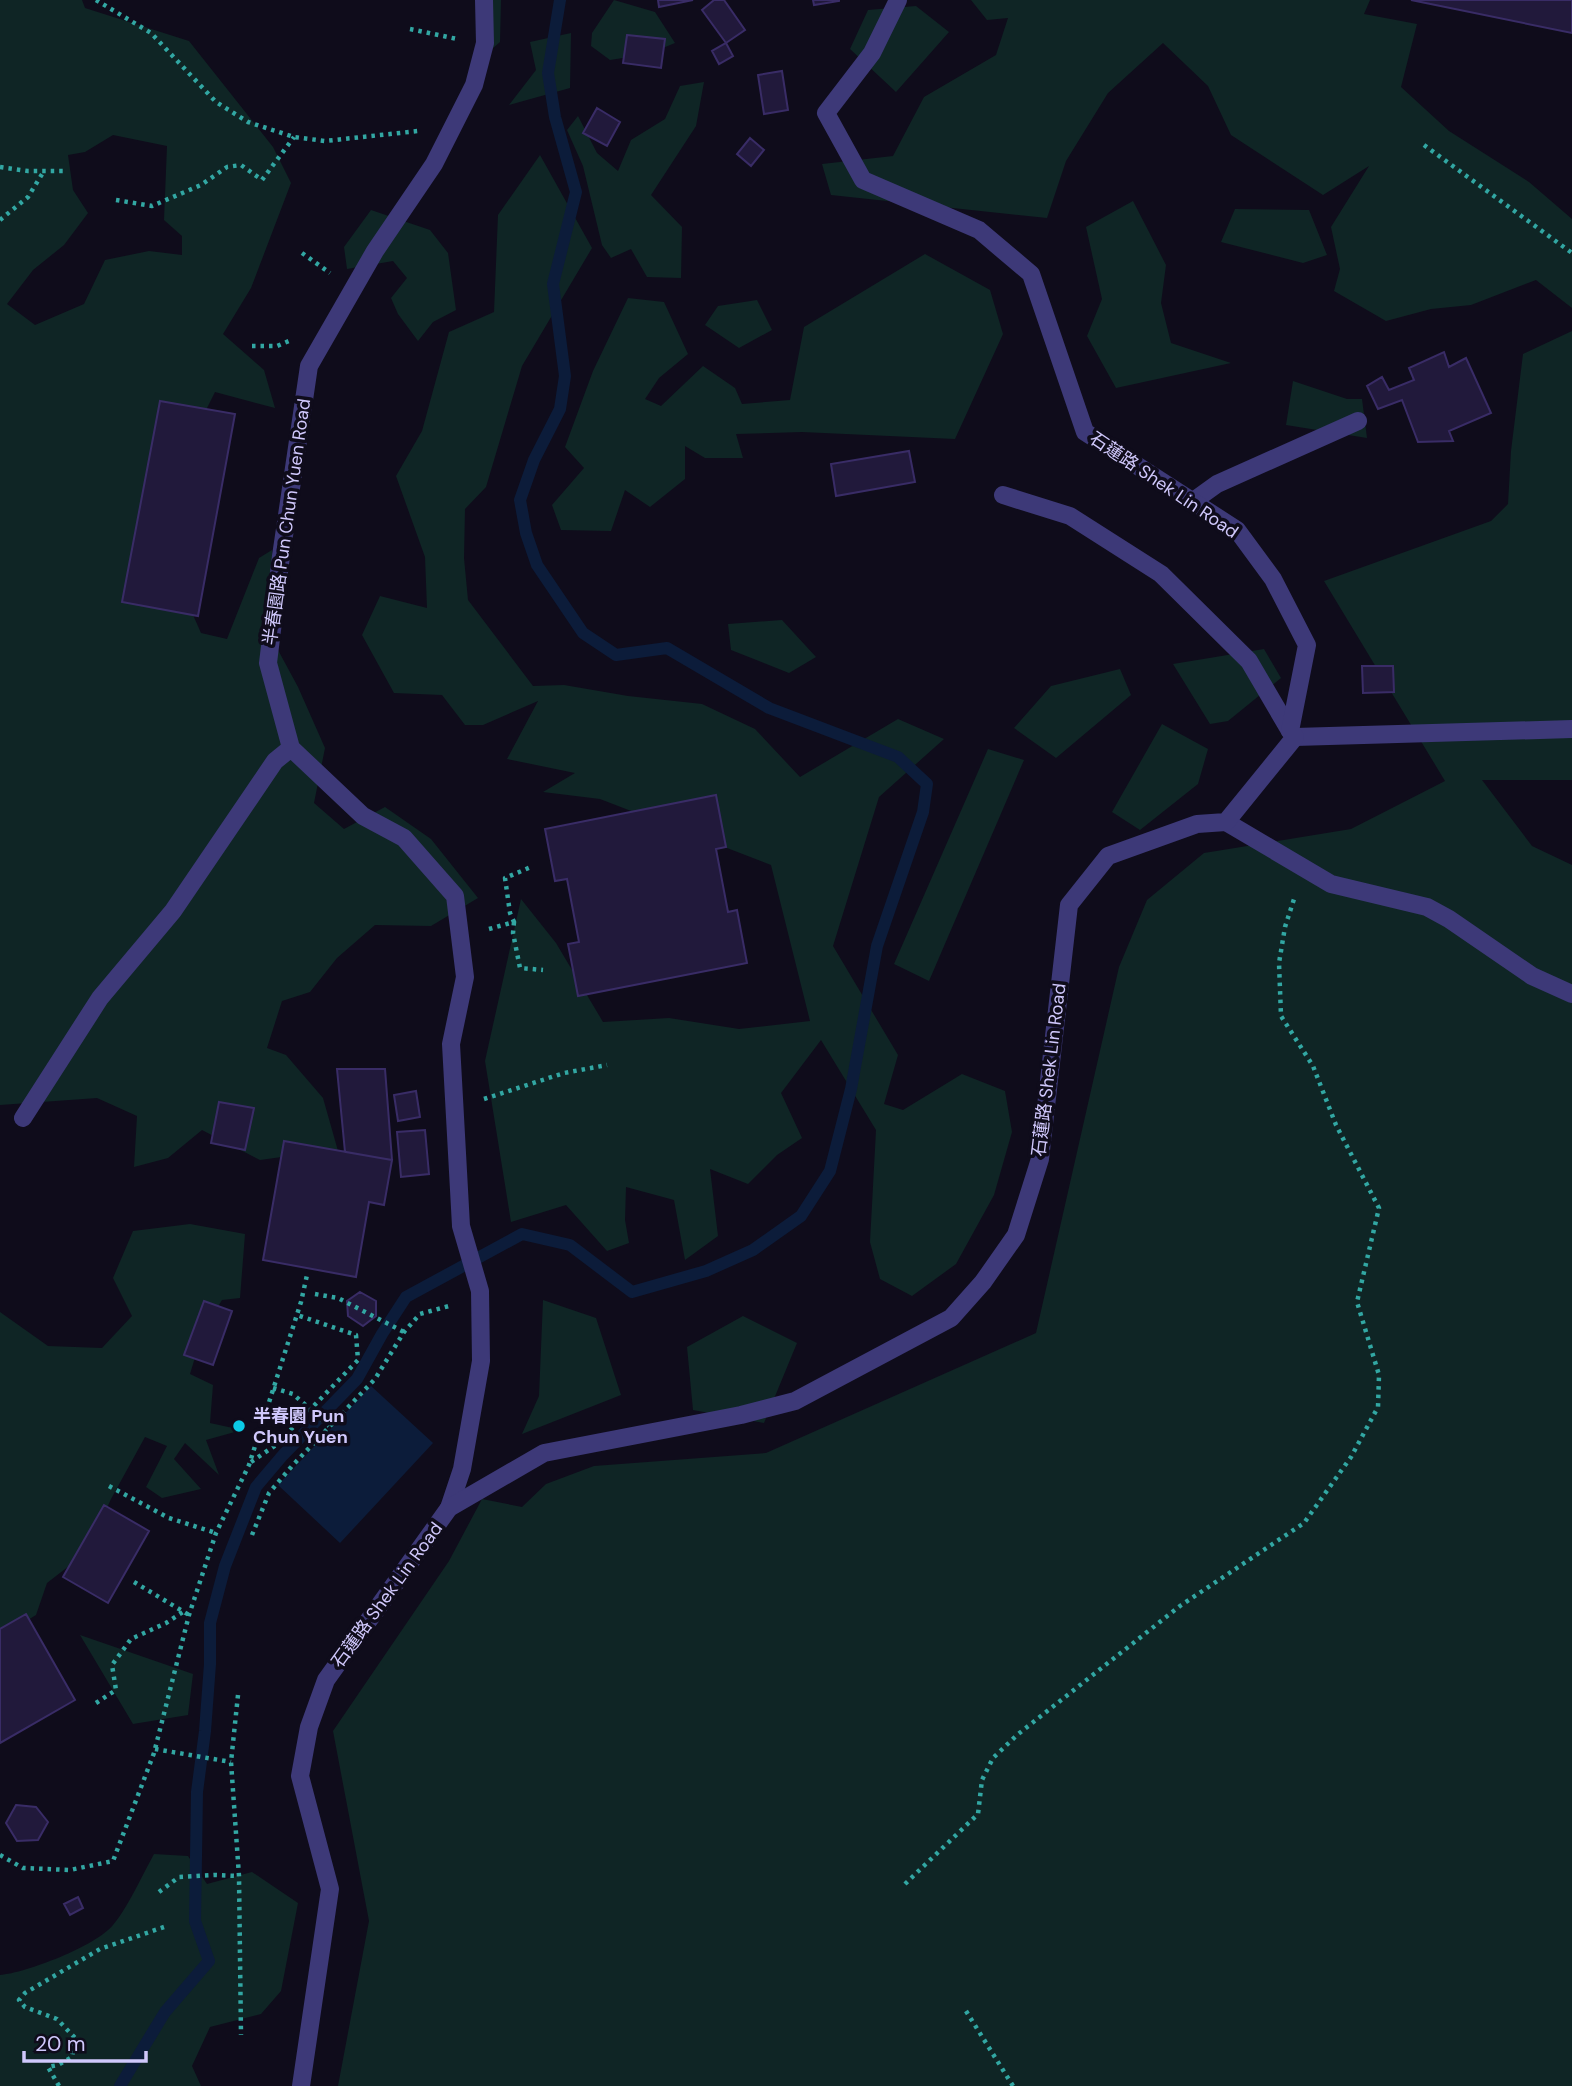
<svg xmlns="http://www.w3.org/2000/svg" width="1572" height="2086" font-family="'DM Sans','Noto Sans TC',sans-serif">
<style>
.green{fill:#0f2525;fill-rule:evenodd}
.water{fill:#0c1c3a}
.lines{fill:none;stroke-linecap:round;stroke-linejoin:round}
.stream{stroke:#0c1c3a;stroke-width:12}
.building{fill:#21193b;stroke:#392c66;stroke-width:2}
.path{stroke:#32a7a3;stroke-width:4.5;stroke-dasharray:3.5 5;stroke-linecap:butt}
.service{stroke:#3d3978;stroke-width:18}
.minor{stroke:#3d3978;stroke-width:18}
.poi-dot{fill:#0bcae6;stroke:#0f0c1b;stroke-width:2.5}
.labels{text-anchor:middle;stroke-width:7;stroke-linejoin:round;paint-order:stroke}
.street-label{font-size:18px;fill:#d0c8fc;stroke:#0f0c1b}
.poi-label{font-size:18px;font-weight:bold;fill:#d0c8fc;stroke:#0f0c1b;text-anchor:start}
</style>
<rect width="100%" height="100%" fill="#0f0c1b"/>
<path class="green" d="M 0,0 L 82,0 L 85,8 L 189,41 L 273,147 L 291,183 L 251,288 L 223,334 L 264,370 L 275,408 L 215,392 L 189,444 L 163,547 L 201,633 L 227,639 L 259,558 L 272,550 L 278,650 L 298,687 L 325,748 L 314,803 L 344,829 L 385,807 L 431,839 L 478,898 L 431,926 L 375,925 L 337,958 L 310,992 L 282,1001 L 267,1048 L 286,1055 L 323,1098 L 342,1165 L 296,1155 L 260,1160 L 202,1130 L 168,1158 L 134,1167 L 137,1116 L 97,1098 L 0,1105 ZM 113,135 L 167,146 L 164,220 L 182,236 L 182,255 L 149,251 L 105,260 L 84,304 L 35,325 L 7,304 L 33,270 L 64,245 L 88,213 L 73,190 L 68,155 L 85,152 Z
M 479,0 L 501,0 L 500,42 L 492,49 Z
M 614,0 L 655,12 L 675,43 L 648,54 L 610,60 L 591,46 L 592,33 Z
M 971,0 L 1370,0 L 1364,14 L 1417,24 L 1401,87 L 1449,131 L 1529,182 L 1572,219 L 1572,308 L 1536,280 L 1471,305 L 1431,309 L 1386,321 L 1334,291 L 1340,269 L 1331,227 L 1369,166 L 1323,195 L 1231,135 L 1208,86 L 1163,43 L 1108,93 L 1066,161 L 1047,218 L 831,195 L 822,164 L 893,156 L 924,97 L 996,55 L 1008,18 L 987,20 Z
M 916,6 L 949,32 L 896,92 L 850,49 L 868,10 Z
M 571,33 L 570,88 L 509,105 L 536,70 L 530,42 Z
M 704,82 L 696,126 L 651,195 L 682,227 L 681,278 L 647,277 L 631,249 L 611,258 L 602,245 L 583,166 L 567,130 L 578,116 L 597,153 L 618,171 L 631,140 L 665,119 L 680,86 Z
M 540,155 L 592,248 L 522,366 L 486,487 L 465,509 L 464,558 L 468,600 L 533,686 L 564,685 L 628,696 L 702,704 L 755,729 L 800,777 L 898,719 L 944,739 L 879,797 L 833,946 L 898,1055 L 884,1104 L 903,1110 L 962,1074 L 1005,1091 L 1012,1132 L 994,1195 L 956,1264 L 912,1296 L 880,1279 L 870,1242 L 876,1130 L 821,1040 L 781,1093 L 802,1138 L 777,1155 L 748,1184 L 710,1169 L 718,1236 L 685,1260 L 674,1200 L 626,1187 L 625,1220 L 629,1243 L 607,1251 L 566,1205 L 511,1222 L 485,1061 L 521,899 L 556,943 L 603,1022 L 669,1018 L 739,1029 L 810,1021 L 771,865 L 600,799 L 543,792 L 575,773 L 507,759 L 538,701 L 483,725 L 465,725 L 442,695 L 394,693 L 362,635 L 380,596 L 427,608 L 425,557 L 396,476 L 422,431 L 449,332 L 494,312 L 498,215 Z
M 1133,201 L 1166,265 L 1161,303 L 1171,343 L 1231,363 L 1116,388 L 1087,336 L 1102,299 L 1086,227 Z
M 1235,209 L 1309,210 L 1327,255 L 1303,263 L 1221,242 Z
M 371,210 L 430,230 L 448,253 L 456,310 L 433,322 L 418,341 L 398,314 L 391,298 L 407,278 L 393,261 L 347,269 L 344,247 Z
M 925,254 L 990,290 L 1003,334 L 955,439 L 802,432 L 736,434 L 743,458 L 705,458 L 685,446 L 685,479 L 650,507 L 625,490 L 611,531 L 561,530 L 552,505 L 584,468 L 565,447 L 593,371 L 628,298 L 664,302 L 688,354 L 659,378 L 645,399 L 661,406 L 703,366 L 735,388 L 742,404 L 790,400 L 804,327 Z
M 757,300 L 772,330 L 739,348 L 705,325 L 718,306 Z
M 1572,331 L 1572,780 L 1482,780 L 1532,846 L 1572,865 L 1572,2086 L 338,2086 L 369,1921 L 333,1731 L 449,1561 L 482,1499 L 522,1507 L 546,1484 L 594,1466 L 766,1453 L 1036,1333 L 1119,967 L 1147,900 L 1204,853 L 1351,829 L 1445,781 L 1324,581 L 1491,521 L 1508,504 L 1511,451 L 1523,354 Z
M 1293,381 L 1347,399 L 1362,399 L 1367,438 L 1286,425 Z
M 782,620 L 816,657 L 789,673 L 731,650 L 728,624 Z
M 1264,649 L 1281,678 L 1228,721 L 1210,724 L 1173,664 Z
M 1120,669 L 1131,695 L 1056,758 L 1014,728 L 1051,686 Z
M 1162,724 L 1208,749 L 1198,784 L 1140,830 L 1112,812 Z
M 988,749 L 1024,760 L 929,981 L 894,964 Z
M 190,1224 L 245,1234 L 240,1298 L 222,1300 L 203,1331 L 190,1374 L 213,1385 L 210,1423 L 242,1430 L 206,1440 L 219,1475 L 185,1443 L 174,1459 L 201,1489 L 162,1498 L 146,1487 L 167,1446 L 145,1437 L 111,1499 L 87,1552 L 47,1583 L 36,1615 L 0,1637 L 0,1312 L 48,1346 L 102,1348 L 132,1316 L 113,1278 L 133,1231 Z
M 543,1300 L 596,1318 L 621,1395 L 522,1434 L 539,1396 Z
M 743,1316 L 797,1343 L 764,1423 L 693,1410 L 687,1347 Z
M 80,1635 L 193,1674 L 188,1715 L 133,1724 Z
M 154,1854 L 188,1856 L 207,1884 L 252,1872 L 298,1903 L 281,1991 L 261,2014 L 210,2027 L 192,2066 L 201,2086 L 0,2086 L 0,1975 C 26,1973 96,1946 113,1925 C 127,1909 143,1874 154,1854 Z"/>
<path class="water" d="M 371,1386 L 433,1443 L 340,1543 L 278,1485 Z"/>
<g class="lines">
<path class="stream" d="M 120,2086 L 165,2012 L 209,1961 L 195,1921 L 197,1792 L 205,1731 L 210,1664 L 210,1623 L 225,1566 L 256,1487 L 283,1455 L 357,1379 L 382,1334 L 406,1297 L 522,1234 L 570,1245 L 632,1292 L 706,1271 L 753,1250 L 801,1216 L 830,1171 L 851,1089 L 877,946 L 923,812 L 927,784 L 898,757 L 769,708 L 667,648 L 616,655 L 583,633 L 537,565 L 526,533 L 520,500 L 534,460 L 560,409 L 565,376 L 553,284 L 576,192 L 555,117 L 548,73 L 560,0"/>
</g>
<path class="building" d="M 658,0 L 693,0 L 659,7 Z
M 714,0 L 724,0 L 745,30 L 726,43 L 702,10 Z
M 813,0 L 839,0 L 839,1 L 814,5 Z
M 1411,0 L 1572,0 L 1572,33 Z
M 627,35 L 665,39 L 661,68 L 623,63 Z
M 726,43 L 733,56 L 719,64 L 712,51 Z
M 782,71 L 788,110 L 764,114 L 758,75 Z
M 597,108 L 620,122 L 607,146 L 583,133 Z
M 750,138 L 764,150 L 751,166 L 737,154 Z
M 1444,352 L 1449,367 L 1466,358 L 1491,413 L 1449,431 L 1453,441 L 1418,442 L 1402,400 L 1378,409 L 1367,386 L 1382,377 L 1389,390 L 1414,380 L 1409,368 Z
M 160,401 L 235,414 L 198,616 L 122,602 Z
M 909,451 L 915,482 L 836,496 L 831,464 Z
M 1362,666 L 1393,666 L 1394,692 L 1363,693 Z
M 716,795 L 726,847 L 716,849 L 728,912 L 737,910 L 747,963 L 578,996 L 568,944 L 579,942 L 567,879 L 555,881 L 545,829 Z
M 337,1069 L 385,1069 L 392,1160 L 345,1152 Z
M 416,1091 L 420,1117 L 398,1121 L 394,1095 Z
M 219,1102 L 254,1108 L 245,1150 L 211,1143 Z
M 425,1130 L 429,1174 L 401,1177 L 397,1132 Z
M 284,1141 L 392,1160 L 384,1205 L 369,1202 L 356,1277 L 263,1260 Z
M 360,1292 L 376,1301 L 376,1316 L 363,1326 L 348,1316 L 347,1301 Z
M 204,1301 L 232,1311 L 213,1365 L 184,1355 Z
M 104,1505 L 149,1531 L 108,1603 L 63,1577 Z
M 26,1614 L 75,1700 L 0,1743 L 0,1629 Z
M 16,1805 L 36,1807 L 48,1822 L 38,1840 L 17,1841 L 6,1823 Z
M 78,1897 L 83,1908 L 70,1915 L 64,1904 Z"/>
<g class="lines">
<path class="path" d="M 96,0 L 151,33 L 216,102 L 248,122 L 294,137 L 325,141 L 418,131
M 410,29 L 457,39
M 1424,145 L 1572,253
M 0,167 L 28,171 L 66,171
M 116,200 L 152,206 L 201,185 L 227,167 L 241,165 L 262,180 L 294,137
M 0,220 L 28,197 L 44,171
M 302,253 L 330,273
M 252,346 L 277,346 L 289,341
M 514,922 L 513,933 L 520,968 L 543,970
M 489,929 L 514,922 L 510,913 L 505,878 L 531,867
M 484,1099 L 564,1073 L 607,1065
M 315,1294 L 338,1298 L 404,1332
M 273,1388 L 293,1394 L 329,1426
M 251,1462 L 276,1445 L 358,1360 L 356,1335 L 297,1315
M 109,1486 L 169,1518 L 216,1533
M 252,1535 L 269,1493 L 292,1466 L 375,1379 L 404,1332 L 420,1314 L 449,1306
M 134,1582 L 189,1615
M 238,1695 L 231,1762 L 239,1876 L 241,2035
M 96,1703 L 116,1690 L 112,1665 L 131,1639 L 166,1623 L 183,1612
M 155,1749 L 231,1762
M 0,1855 L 23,1868 L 70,1870 L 113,1861 L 154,1753 L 189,1615 L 216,1533 L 249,1465 L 301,1302 L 307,1275
M 905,1884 L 978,1814 L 982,1780 L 993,1758 L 1017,1735 L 1180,1606 L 1304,1523 L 1351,1457 L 1378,1407 L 1379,1375 L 1357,1302 L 1379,1208 L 1336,1125 L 1313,1066 L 1281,1016 L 1279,963 L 1285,927 L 1295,896
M 159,1892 L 179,1877 L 214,1875 L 239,1876
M 966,2011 L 1013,2086
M 59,2086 L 48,2067 L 58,2065 L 72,2057 L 75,2038 L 57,2019 L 25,2007 L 19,2000 L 25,1993 L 100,1949 L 164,1927"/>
<path class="service" d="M 1003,495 L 1070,516 L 1161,574 L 1249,661 L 1290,731
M 1192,502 L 1217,484 L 1358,421
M 1295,737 L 1572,729
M 1226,822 L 1331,884 L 1427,907 L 1449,919 L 1532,976 L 1572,994
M 23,1118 L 100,998 L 173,911 L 275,761 L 291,748
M 449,1508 L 462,1469 L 481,1361 L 480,1291 L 461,1226 L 451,1044 L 465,977 L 455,896 L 404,838 L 363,816 L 291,748 L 268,663 L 281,556 L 309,366 L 375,251 L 434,164 L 474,85 L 485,43 L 484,0"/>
<path class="minor" d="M 301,2086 L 330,1889 L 300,1776 L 309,1727 L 326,1680 L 449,1508 L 544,1453 L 741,1415 L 795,1401 L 951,1318 L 983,1282 L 1016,1235 L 1040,1159 L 1069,905 L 1108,856 L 1197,824 L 1226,822 L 1295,737 L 1290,731 L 1307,645 L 1273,579 L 1237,530 L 1085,432 L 1031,274 L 979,230 L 863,180 L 826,113 L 872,53 L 898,0"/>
</g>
<circle class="poi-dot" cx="239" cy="1426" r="7"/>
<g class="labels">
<g class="street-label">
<text transform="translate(1164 485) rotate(34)" y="6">石蓮路 Shek Lin Road</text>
<text transform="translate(287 522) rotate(-82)" y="6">半春園路 Pun Chun Yuen Road</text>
<text transform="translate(1049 1070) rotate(-83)" y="6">石蓮路 Shek Lin Road</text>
<text transform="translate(387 1595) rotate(-54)" y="6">石蓮路 Shek Lin Road</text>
</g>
<g class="poi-label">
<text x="253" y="1422">半春園 Pun<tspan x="253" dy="21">Chun Yuen</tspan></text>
</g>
</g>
<path d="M24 2051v10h122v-10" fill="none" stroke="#d0c8fc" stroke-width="3.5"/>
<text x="35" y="2051" font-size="21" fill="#d0c8fc" stroke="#0f0c1b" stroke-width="5" paint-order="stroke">20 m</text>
</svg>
